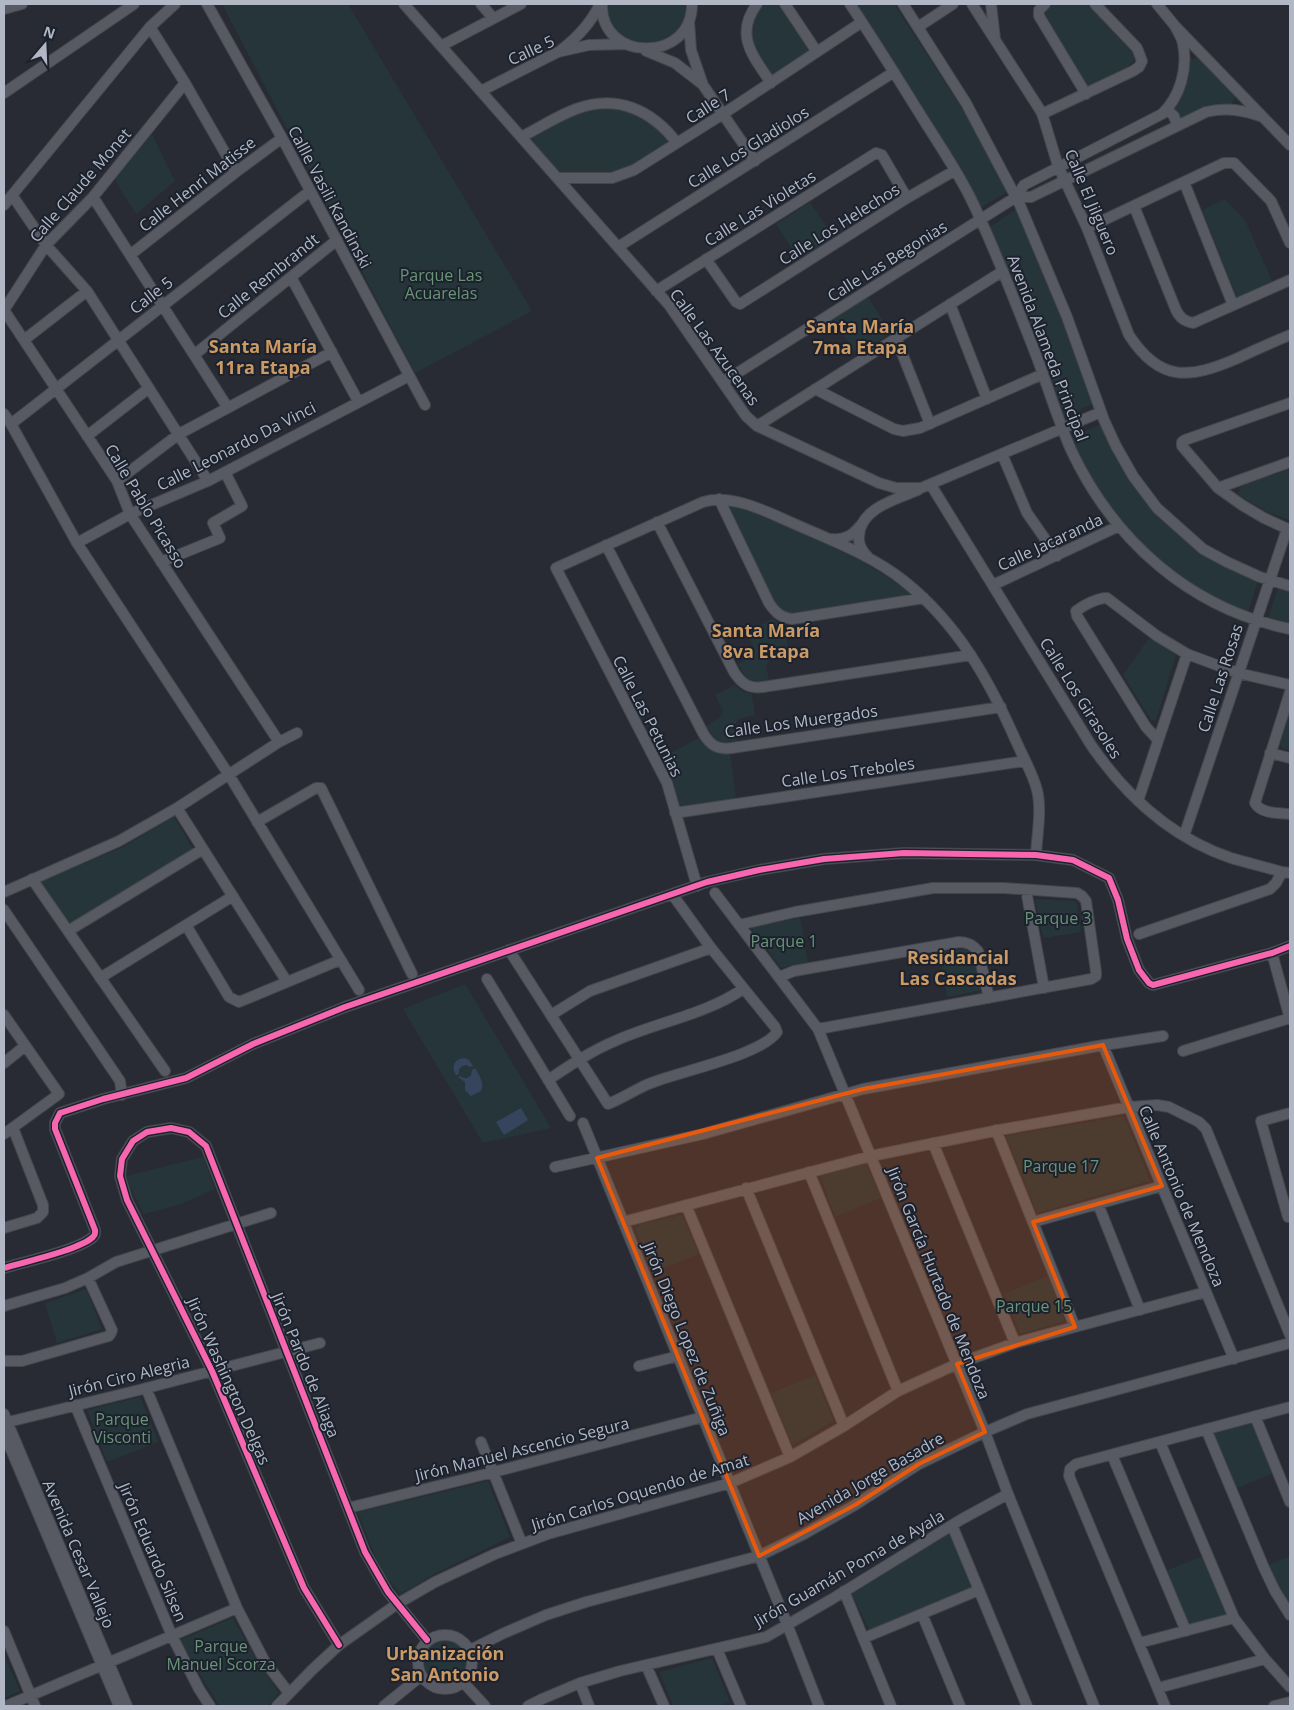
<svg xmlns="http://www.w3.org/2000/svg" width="1294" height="1710" font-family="'Open Sans',sans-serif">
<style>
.green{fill:#263539}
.water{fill:#37445d}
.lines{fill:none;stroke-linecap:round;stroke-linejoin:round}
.minor-casing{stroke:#44464c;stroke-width:12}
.minor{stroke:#575a62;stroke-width:10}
.cycleway-casing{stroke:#1c222d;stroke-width:9}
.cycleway{stroke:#f766af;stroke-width:6}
.marked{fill:#e8590c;fill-opacity:0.2;stroke:#e8590c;stroke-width:4;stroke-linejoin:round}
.labels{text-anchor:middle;stroke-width:4;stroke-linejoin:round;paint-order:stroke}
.street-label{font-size:16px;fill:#b1b7c5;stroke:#1c222d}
.park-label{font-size:16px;fill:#6a9477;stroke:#1c222d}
.neighbourhood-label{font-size:18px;font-weight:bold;fill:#cc9a65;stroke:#1c222d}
</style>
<rect width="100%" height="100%" fill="#282b33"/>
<path class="green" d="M 222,4 L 348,4 L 532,311 L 415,373 Z
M 606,4 L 688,4 C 687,13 686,22 680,30 C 662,52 623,49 610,23 C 607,18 607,10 606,4 Z
M 763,4 L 781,4 L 811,51 L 772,77 C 766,67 755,55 751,43 C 747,30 754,13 763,4 Z
M 855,4 L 894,4 L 963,110 L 1009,191 L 980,208 C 943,137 899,71 855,4 Z
M 1052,4 L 1087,4 L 1132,52 L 1135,59 L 1129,66 L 1087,86 L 1045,15 L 1046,8 Z
M 1199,57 L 1236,95 L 1232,104 C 1211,104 1197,110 1179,119 L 1173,111 C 1182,94 1188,80 1190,60 Z
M 609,107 C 639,113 651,119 670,142 L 628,167 L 616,172 L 560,173 L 530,138 C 556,124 579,109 609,107 Z
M 152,134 L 175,181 L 136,214 L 114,179 Z
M 1225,199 L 1245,220 L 1273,283 L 1237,298 L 1202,210 Z
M 810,202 L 834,238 L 799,260 L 776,224 Z
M 1018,208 L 1095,403 L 1064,416 L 989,228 Z
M 868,297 L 891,333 L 857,355 L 833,319 Z
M 1101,424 C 1108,440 1115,457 1124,472 C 1158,525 1201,557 1258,581 L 1248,612 C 1166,583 1104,516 1072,437 Z
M 1290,469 L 1290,520 C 1271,515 1254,505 1238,494 L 1241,486 Z
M 726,503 C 791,527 858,552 912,595 L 790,614 L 778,608 L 773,601 Z
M 1278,588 L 1290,590 L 1290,624 L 1268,618 Z
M 773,618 L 778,623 L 785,624 L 789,655 L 770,658 L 766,666 L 769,680 C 750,683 747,681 738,664 L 751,657 L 755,650 L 746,633 Z
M 1149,638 L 1176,655 L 1156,720 L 1151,720 L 1123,675 Z
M 735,685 L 743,692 L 752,694 L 755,715 L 738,719 L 734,727 L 737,741 C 718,744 715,742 706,726 L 719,718 L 723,711 L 715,695 Z
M 1290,712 L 1290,750 L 1282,748 L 1280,744 Z
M 699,738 C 708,751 715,754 730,753 L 736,799 L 679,807 L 673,784 L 659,759 Z
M 174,817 L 194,851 L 71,925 L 40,882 L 123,847 Z
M 1035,899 L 1076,901 L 1081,932 L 1043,938 Z
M 800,918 L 808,962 L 781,968 L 750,927 Z
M 968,948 L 973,950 L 982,990 L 947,997 L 939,953 Z
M 465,984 L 551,1128 L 483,1143 L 403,1009 Z
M 1124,1116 L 1150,1181 L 1037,1213 L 1006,1136 Z
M 203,1157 L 215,1189 L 178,1205 L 144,1214 L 130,1187 L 127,1176 Z
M 866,1163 L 881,1198 L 835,1217 L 820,1176 Z
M 682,1215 L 699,1254 L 652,1273 L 636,1230 L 639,1224 Z
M 1048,1276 L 1065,1321 L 1020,1334 L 1004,1294 Z
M 86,1289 L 102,1329 L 57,1343 L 45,1303 Z
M 815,1375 L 834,1421 L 792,1445 L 771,1393 Z
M 140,1397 L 159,1442 L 107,1462 L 87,1410 Z
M 1252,1421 L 1274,1473 L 1235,1489 L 1211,1432 Z
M 488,1481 L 510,1537 L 440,1571 L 400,1594 L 384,1574 L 373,1551 L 358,1512 Z
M 950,1533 L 972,1589 L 870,1632 L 851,1592 Z
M 1203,1556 L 1228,1615 L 1188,1627 L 1165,1571 Z
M 1290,1556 L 1290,1607 L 1279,1589 L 1268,1565 Z
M 233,1618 L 257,1661 L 279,1693 L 268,1706 L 219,1706 L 180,1640 Z
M423 1662a22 22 0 1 1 44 0a22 22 0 1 1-44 0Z
M 4,1655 L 20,1691 L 4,1698 Z
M 712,1658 L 730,1702 L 718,1706 L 673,1706 L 659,1672 Z"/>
<path class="water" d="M 464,1058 L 469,1060 L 473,1066 L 470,1067 L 466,1065 C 461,1066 458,1069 459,1074 L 456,1075 C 451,1067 454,1059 464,1058 Z
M 475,1068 C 479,1075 485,1083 481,1091 L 471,1096 L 465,1090 L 465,1082 L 458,1077 L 460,1076 C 464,1079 468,1079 471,1075 L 472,1070 Z
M 521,1108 L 528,1120 L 504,1135 L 496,1122 Z"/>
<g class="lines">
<defs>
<path id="minor" d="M 207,4 L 282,138 L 425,405
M 404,4 L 669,305 L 746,416 L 757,426 L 879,483 L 896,488 L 921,488 L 1101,412
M 481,4 L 493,18
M 602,4 C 600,62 692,64 692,4
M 757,4 C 734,35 753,56 771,83
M 785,4 L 817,52
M 850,4 C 876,43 900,82 925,122 C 940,146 957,171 970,197 C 995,248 1015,302 1036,355 C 1048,387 1058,421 1072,452 C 1115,542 1191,609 1290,629
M 903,4 L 966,103 L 1020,205 L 1067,317 L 1104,420 L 1116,446 L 1133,476 L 1157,508 L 1203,549 L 1227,562 L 1260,577 L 1290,586
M 972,4 L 1042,113 L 1058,166 L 1087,228 L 1129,335 C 1160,383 1190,379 1238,358 C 1255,350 1273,342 1290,335
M 991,4 L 995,39
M 1045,4 L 1039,10 L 1039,16 L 1086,94
M 1157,4 L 1175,26 L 1290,145
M 4,9 L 22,4
M 689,21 L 691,50 L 703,85 L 755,161
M 150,27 L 185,83 L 236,172
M 918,27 L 953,4
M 441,46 L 521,4
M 561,50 C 578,37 591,23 600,4
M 646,51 L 675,63 L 702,84
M 185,83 L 93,197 L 46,245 L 4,310 L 117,481 L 130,514 L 279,742
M 481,91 L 558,52 L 589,45 L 626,44
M 4,93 L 134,4
M 1167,110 L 1174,116 L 1177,125
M 1042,114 L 1133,71 L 1139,67 L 1142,61 L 1137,48 L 1095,4
M 521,137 C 539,128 557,116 576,109 C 617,94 652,110 677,143
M 557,178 L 612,178 L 634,170 L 723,114 L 862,22
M 1184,182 L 1233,305
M 12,195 L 46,245 L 87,291 L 208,481
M 93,197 L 228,408
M 1016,197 L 1031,197 L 1206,112 C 1227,107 1243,110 1263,117
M 4,205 L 150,27 L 175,4
M 1134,206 L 1176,310 C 1180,318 1184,321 1193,323 L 1290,280
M 1087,228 L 1224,163 L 1234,163 L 1271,201 L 1290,243
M 618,247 L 894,72
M 130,255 L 236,172 L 282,138
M 706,259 L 736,302 L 740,304 L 907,198 L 954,171
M 291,277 L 358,401
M 656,291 L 876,153 L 882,155 L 907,198
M 950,304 L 987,399
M 896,338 L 930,424
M 24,340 L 87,291
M 194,355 L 337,240
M 723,382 L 1016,197 L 1024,185 L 1162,114 C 1180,97 1188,69 1183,44 C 1182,38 1178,32 1175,26
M 815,389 L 894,429 L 903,431 L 920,428 L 1043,374
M 1290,403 L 1185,440 L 1182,442 L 1182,446 L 1218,488 L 1242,505 L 1264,518 L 1290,530
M 4,414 L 11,424 L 77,543 L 229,775 L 359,990
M 11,424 L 310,191
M 757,426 L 1003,271
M 87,436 L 149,388
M 1002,454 L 1027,513 L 1057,556
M 117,481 L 179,434 L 332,352
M 931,485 L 1091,745 C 1126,796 1172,838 1231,858 C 1248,863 1265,867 1282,872 L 1290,873
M 1218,488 L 1290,462
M 719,499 L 769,603 C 775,612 780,617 792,619 L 924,598
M 657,522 L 734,672 C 742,684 749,689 763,687 L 971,655
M 832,539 C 844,540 852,536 860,526
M 77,543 L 130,514 L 208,481 L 409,376
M 606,545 L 703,733 C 710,745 717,750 732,748 L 1001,707
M 868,557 C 862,551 858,544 859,536 C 860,508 897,499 918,490
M 161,562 L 220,538 L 213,523 L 242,506 L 225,472
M 993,585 L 1119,526
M 1290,692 L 1255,803 C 1261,814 1279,813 1290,814
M 1158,740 L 1146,727 L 1077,616 L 1076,611 C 1084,605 1097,598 1107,598 L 1157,636 L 1187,654 L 1238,673 L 1290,685
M 1270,753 L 1290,758
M 1138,801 L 1187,654
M 177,808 L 287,982
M 675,813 L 1025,761
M 257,822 L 316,788 L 321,788 L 412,974
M 1184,836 L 1287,529
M 32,879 L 165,1071
M 697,886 L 667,783 L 556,568 L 703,502 C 733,493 769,513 797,525 C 833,541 873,556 904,581 C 958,624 989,680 1016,741 C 1023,757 1033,774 1037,790 C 1042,810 1037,834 1036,855
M 1026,890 L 1044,988
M 4,892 L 119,841 L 177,808 L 279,742 L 297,733
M 715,893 L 818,1029 L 985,1432 L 1008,1494 L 1094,1706
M 4,910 L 120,1081 L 122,1095
M 186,925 L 229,997 L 239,1002 L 340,960
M 739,925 L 795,912 L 933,888 L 1004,888 L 1077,893 L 1082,896 L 1086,901 L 1096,972 L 1096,976 L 1091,979 L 818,1029
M 68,931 L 203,849
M 1139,934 L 1270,889 L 1276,883 L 1282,872
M 509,950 L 608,1104 C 621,1099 633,1091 646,1085 C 675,1072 761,1056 777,1032 L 775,1027 L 711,948 L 672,894
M 1272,953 L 1290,1019
M 779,977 L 794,971 L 959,942 C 968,942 973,945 978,951 L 989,998
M 100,978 L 233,896
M 487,979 L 570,1116
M 4,1015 L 59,1094 L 4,1134
M 551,1015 L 590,991 L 711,948
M 1103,1045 L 1234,1359
M 1183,1051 L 1290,1018
M 4,1063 L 25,1046
M 548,1080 C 569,1066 591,1051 615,1041 C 657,1022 705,1015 743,989
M 583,1123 L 787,1624 L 819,1706
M 996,1130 L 1075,1327
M 933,1143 L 1015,1343
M 555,1167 L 703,1134 L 863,1089 L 1098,1046 L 1163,1036
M 809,1172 L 898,1391
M 746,1188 L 844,1426
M 1098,1204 L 1140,1310
M 686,1205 L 790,1457
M 1288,1217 L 1261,1121 L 1290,1113
M 623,1222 L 871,1156 L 999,1130 L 1129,1107 L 1157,1105 L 1169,1107 L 1199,1122 L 1206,1129 L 1290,1335
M 1033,1222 L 1162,1186
M 4,1228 L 37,1218 L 43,1212 L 43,1205 L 13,1128
M 4,1268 C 24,1262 79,1250 93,1237 C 96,1234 95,1233 95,1230 L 55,1129 L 55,1123 L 60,1113 L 103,1099 L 186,1078 L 253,1044 L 345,1007 L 707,882 L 759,870 L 824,859 L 904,853 L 1036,855 L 1073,860 L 1109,878 L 1118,900 L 1127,939 L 1139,970 L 1149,983 L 1153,985 L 1272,953 L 1290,946
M 4,1306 L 65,1288 L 88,1278 L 116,1262 L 271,1213
M 4,1361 L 22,1361 L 109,1336 L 111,1333 L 112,1330 L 88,1278
M 639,1366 L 678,1356
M 146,1388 L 237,1608 L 265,1662 L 289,1693
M 75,1405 L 172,1636 L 199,1689 L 210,1706
M 4,1414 L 127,1706
M 1255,1416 L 1290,1502
M 4,1423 L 139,1390 L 320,1343
M 1206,1429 L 1264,1568 L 1275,1591 L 1290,1615
M 4,1433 L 119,1706
M 481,1442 L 522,1544
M 1160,1442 L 1234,1618 L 1265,1659 L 1290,1687
M 1112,1455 L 1186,1631
M 348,1508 L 494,1472 L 703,1417
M 952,1525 L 1027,1706
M 844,1591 L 891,1706
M 922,1614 L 960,1706
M 4,1631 L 35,1706
M418 1662a27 27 0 1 1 54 0a27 27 0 1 1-54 0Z
M 864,1638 L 979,1590
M 1139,1643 L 1234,1618
M 339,1645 L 304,1588 L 212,1371 L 127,1200 L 120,1176 L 122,1159 L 133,1141 L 147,1132 L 171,1128 L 189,1132 L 206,1146 L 365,1552 L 388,1592 L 427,1640
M 717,1649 L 741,1706
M 470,1650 L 502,1634 L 546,1615 L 586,1602 L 759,1556 L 804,1534 L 855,1505 L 919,1464 L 985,1432 L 1027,1414 L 1290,1343
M 646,1665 L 664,1706
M 463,1682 L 485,1706
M 580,1683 L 589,1706
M 1158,1688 L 1265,1659
M 6,1706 L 237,1608
M 277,1706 L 312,1670 L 339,1645 L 397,1604 L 435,1582 L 495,1554 L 548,1534 L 730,1483 L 790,1457 L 844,1426 L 898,1391 L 957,1364 L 1015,1343 L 1206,1292
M 384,1706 L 421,1676
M 528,1706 L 542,1699 L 580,1683 L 620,1671 L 766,1637 L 832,1599 L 962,1519 L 1008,1494
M 1165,1706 L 1069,1476 L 1070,1469 L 1076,1464 L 1290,1407
M 1274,1706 L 1290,1702"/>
</defs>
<use href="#minor" class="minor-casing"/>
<use href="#minor" class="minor"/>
<defs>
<path id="cycleway" d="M 4,1268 C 24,1262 79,1250 93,1237 C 96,1234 95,1233 95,1230 L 55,1129 L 55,1123 L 60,1113 L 103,1099 L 186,1078 L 253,1044 L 345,1007 L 707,882 L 759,870 L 824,859 L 904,853 L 1036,855 L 1073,860 L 1109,878 L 1118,900 L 1127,939 L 1139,970 L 1149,983 L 1153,985 L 1272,953 L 1290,946
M 339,1645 L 304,1588 L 212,1371 L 127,1200 L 120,1176 L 122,1159 L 133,1141 L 147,1132 L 171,1128 L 189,1132 L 206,1146 L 365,1552 L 388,1592 L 427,1640"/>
</defs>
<use href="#cycleway" class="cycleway-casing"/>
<use href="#cycleway" class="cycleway"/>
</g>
<path class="marked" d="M 1103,1045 L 1162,1186 L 1033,1222 L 1075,1327 L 957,1364 L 985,1432 L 919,1464 L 855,1505 L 759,1556 L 597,1158 L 863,1089 Z"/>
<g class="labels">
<g class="street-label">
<text transform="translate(531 50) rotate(-25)" y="6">Calle 5</text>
<text transform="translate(708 106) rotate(-33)" y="6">Calle 7</text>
<text transform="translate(748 147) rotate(-32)" y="6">Calle Los Gladiolos</text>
<text transform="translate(197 184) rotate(-38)" y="6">Calle Henri Matisse</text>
<text transform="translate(80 185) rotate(-49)" y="6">Calle Claude Monet</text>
<text transform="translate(330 197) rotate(62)" y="6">Callle Vasili Kandinski</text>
<text transform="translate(1092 202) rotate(67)" y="6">Calle El Jilguero</text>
<text transform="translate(760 208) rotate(-32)" y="6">Calle Las Violetas</text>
<text transform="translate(839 224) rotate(-32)" y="6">Calle Los Helechos</text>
<text transform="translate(887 261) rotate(-32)" y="6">Calle Las Begonias</text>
<text transform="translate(268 276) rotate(-39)" y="6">Calle Rembrandt</text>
<text transform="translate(151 295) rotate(-38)" y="6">Calle 5</text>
<text transform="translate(715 347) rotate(54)" y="6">Calle Las Azucenas</text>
<text transform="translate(1048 348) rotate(69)" y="6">Avenida Alameda Principal</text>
<text transform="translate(236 446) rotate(-27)" y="6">Calle Leonardo Da Vinci</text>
<text transform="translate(146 506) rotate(59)" y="6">Calle Pablo Picasso</text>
<text transform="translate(1050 542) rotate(-25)" y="6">Calle Jacaranda</text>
<text transform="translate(1220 678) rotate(-72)" y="6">Calle Las Rosas</text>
<text transform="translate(1081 698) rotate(58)" y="6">Calle Los Girasoles</text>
<text transform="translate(648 716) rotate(63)" y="6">Calle Las Petunias</text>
<text transform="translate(801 721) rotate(-8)" y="6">Calle Los Muergados</text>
<text transform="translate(848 772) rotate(-8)" y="6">Calle Los Treboles</text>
<text transform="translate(1182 1196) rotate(67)" y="6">Calle Antonio de Mendoza</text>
<text transform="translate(939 1283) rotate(68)" y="6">Jirón García Hurtado de Mendoza</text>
<text transform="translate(687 1339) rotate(68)" y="6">Jirón Diego Lopez de Zuñiga</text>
<text transform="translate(306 1365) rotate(68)" y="6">Jirón Pardo de Aliaga</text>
<text transform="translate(129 1376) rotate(-14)" y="6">Jirón Ciro Alegria</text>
<text transform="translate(229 1381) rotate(66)" y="6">Jirón Washington Delgas</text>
<text transform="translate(522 1449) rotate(-14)" y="6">Jirón Manuel Ascencio Segura</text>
<text transform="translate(870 1478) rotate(-30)" y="6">Avenida Jorge Basadre</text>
<text transform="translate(640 1492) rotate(-17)" y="6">Jirón Carlos Oquendo de Amat</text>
<text transform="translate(153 1552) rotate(67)" y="6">Jirón Eduardo Silsen</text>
<text transform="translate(79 1554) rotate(67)" y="6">Avenida Cesar Vallejo</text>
<text transform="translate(849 1568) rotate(-30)" y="6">Jirón Guamán Poma de Ayala</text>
</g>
<g class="park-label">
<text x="441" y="281">Parque Las<tspan x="441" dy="18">Acuarelas</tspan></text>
<text x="1058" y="924">Parque 3</text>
<text x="784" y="947">Parque 1</text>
<text x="1061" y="1172">Parque 17</text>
<text x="1034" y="1312">Parque 15</text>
<text x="122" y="1425">Parque<tspan x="122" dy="18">Visconti</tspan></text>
<text x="221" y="1652">Parque<tspan x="221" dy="18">Manuel Scorza</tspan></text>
</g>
<g class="neighbourhood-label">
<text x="860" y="333">Santa María<tspan x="860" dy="21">7ma Etapa</tspan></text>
<text x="263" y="353">Santa María<tspan x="263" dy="21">11ra Etapa</tspan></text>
<text x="766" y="637">Santa María<tspan x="766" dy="21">8va Etapa</tspan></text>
<text x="958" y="964">Residancial<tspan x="958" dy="21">Las Cascadas</tspan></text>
<text x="445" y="1660">Urbanización<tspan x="445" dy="21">San Antonio</tspan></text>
</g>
</g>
<rect width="1294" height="1710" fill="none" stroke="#b1b7c5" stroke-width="10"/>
<g transform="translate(45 45) rotate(19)" stroke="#1c222d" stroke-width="4" paint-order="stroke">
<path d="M0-4L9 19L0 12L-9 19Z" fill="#b1b7c5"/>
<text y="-8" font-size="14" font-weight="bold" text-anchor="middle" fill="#b1b7c5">N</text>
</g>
</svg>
